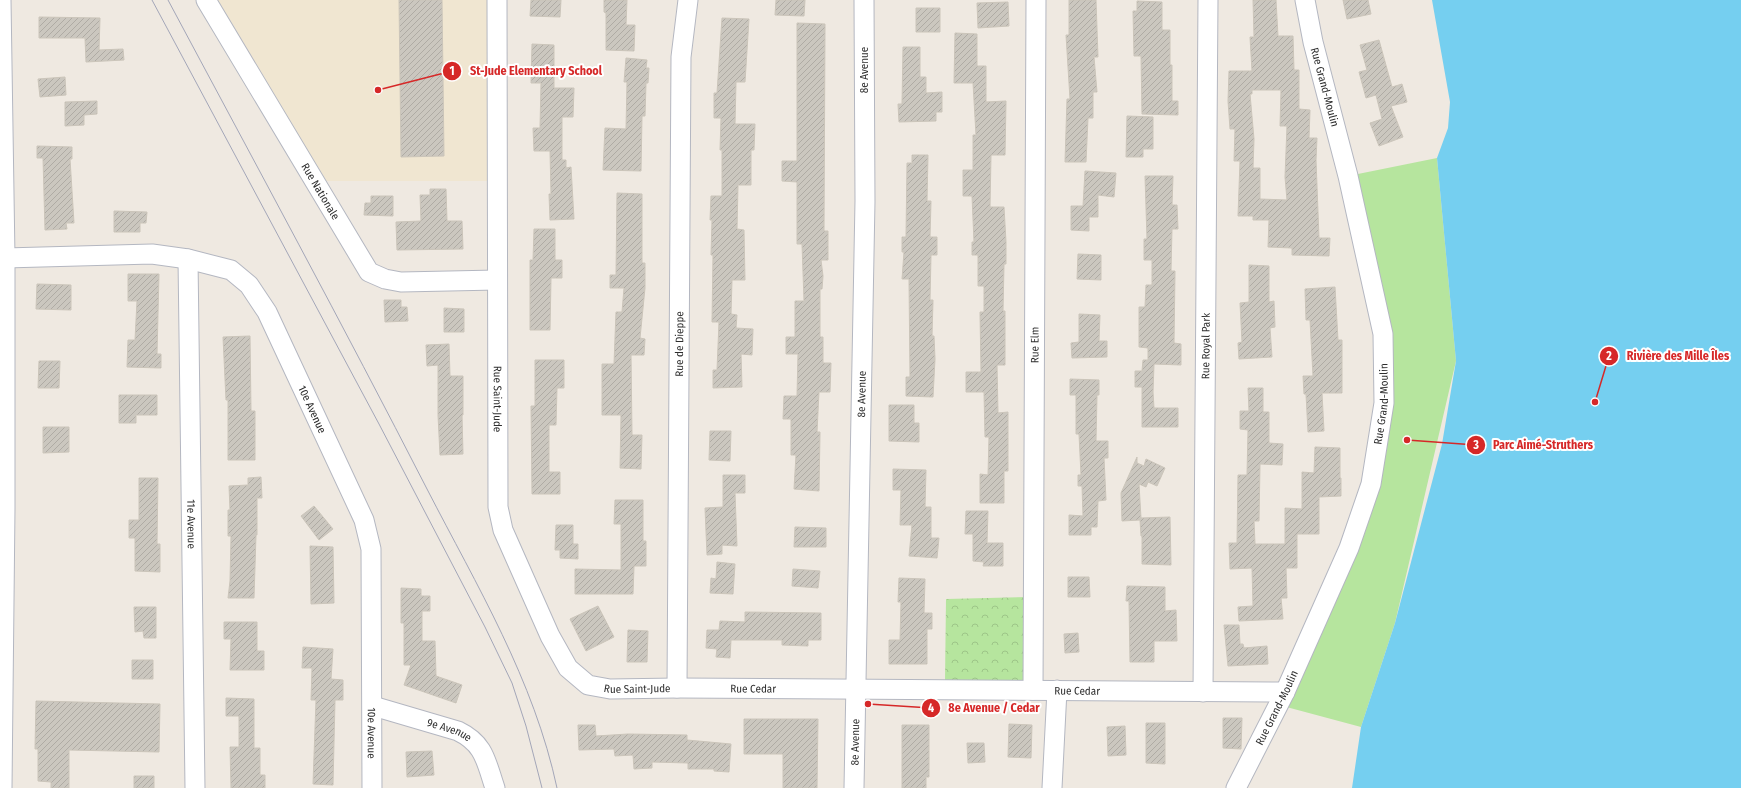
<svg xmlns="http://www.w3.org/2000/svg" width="1741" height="788" font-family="'Fira Sans Condensed',sans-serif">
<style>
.education{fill:#f0e6d1}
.green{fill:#b6e59e}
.forest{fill:url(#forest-crowns)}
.water{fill:#75cff0}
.building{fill:url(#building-hatch);stroke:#cbc5ba;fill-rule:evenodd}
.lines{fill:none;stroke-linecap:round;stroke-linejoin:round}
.minor-casing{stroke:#b4b7c1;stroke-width:21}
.minor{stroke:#fff;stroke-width:19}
.tram{stroke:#a3a6b8;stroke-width:1}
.labels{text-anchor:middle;stroke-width:4;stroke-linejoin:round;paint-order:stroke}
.street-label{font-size:11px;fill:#2e2e2e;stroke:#fff}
.leader{fill:none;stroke:#d62828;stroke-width:1.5}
.callout-dot{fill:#d62828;stroke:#fff;stroke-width:1.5}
.mark-label{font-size:12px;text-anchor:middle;font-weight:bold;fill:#fff}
.callout-label{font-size:12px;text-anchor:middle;font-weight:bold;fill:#d62828;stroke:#fff;stroke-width:4;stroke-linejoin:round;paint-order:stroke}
</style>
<defs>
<pattern id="forest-crowns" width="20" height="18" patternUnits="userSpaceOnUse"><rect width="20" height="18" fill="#b6e59e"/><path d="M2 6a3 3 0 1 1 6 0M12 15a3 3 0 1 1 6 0" fill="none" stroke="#9dc588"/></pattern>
<pattern id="building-hatch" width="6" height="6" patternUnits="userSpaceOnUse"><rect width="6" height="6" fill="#cbc7bf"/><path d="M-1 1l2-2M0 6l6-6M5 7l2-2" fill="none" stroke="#afaba4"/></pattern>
</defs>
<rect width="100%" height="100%" fill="#efe9e1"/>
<path class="education" d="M 206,0 L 497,0 L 498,181 L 313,181 Z"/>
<path class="green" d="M 1437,158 L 1456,361 L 1395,623 L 1361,727 L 1279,705 L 1350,548 L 1384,397 L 1348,176 Z"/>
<path class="forest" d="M 1030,597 L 1029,685 L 945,681 L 946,599 Z"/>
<path class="water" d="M 1432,0 L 1741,0 L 1741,788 L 1352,788 L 1361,727 L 1395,623 L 1442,444 L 1456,361 L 1437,158 L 1448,128 L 1450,102 Z"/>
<path class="building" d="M 399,0 L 442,0 L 444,156 L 401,157 Z
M 531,0 L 561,0 L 560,17 L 530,16 Z
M 604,0 L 627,0 L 626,25 L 635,25 L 634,51 L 606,50 L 606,13 L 604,12 Z
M 776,0 L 805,0 L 804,16 L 775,15 Z
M 1069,0 L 1096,0 L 1098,57 L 1094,57 L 1097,92 L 1093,92 L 1093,118 L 1088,118 L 1086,162 L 1065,162 L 1067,99 L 1070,99 L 1066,35 L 1069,35 Z
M 1253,0 L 1276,0 L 1278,36 L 1293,36 L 1294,70 L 1299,70 L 1299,109 L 1310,110 L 1309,138 L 1317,138 L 1316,160 L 1319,238 L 1330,238 L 1329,256 L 1292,255 L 1292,248 L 1268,247 L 1269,220 L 1253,220 L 1253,216 L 1238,216 L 1240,161 L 1234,161 L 1235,129 L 1230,129 L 1228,101 L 1229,71 L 1252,71 L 1250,37 L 1254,37 ZM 1252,90 L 1281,90 L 1280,126 L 1287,126 L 1285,177 L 1287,200 L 1260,199 L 1260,168 L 1253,168 L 1254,139 L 1250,94 L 1252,94 Z
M 1343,0 L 1368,0 L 1371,14 L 1347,19 Z
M 1137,1 L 1162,2 L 1162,30 L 1170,30 L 1170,65 L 1172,65 L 1172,101 L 1178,101 L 1178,115 L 1142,114 L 1141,56 L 1134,56 L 1133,11 L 1137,11 Z
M 1008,2 L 1009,26 L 978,28 L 977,3 Z
M 916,8 L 940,8 L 940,32 L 916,32 Z
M 39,17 L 100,18 L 99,50 L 123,49 L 124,60 L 86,62 L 85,38 L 39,38 Z
M 722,18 L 749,19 L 745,82 L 736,82 L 735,124 L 755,124 L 754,150 L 751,150 L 751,185 L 738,185 L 737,229 L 744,230 L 745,280 L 732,280 L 731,314 L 737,315 L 736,328 L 753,329 L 752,355 L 741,354 L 742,387 L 713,388 L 713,370 L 717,370 L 719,322 L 712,322 L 713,255 L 711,255 L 712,220 L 710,220 L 711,196 L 722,196 L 722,150 L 720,150 L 721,118 L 714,118 L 714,93 L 717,93 Z
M 797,23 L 825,24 L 824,231 L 828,231 L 828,260 L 821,260 L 823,276 L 822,289 L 820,289 L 820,337 L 823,337 L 823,363 L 831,363 L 830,392 L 819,392 L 817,432 L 820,432 L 819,491 L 794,489 L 796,455 L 791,455 L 791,419 L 783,419 L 784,396 L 797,396 L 798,354 L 786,354 L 786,337 L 795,337 L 795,301 L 804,301 L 802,244 L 797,244 L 797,182 L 782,181 L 782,161 L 797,161 Z
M 955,33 L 977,34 L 977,66 L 986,66 L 986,102 L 1006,101 L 1005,155 L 991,155 L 990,207 L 1004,207 L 1006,242 L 1006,264 L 1004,264 L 1003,311 L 1005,311 L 1005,365 L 997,365 L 998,413 L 1008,412 L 1008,471 L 1004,471 L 1004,503 L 980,503 L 980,474 L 988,475 L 989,437 L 985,437 L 984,392 L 966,392 L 966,372 L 981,372 L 980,312 L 984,312 L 984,286 L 978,286 L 978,255 L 972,255 L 972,242 L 974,242 L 972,196 L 963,196 L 963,170 L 973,170 L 973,135 L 976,135 L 973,83 L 954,83 Z
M 1379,40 L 1392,87 L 1402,84 L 1407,102 L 1391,106 L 1403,137 L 1379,146 L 1370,123 L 1382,119 L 1376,95 L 1366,98 L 1359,72 L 1367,70 L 1360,45 Z
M 532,44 L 554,45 L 554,88 L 574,88 L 573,117 L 562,117 L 562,160 L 566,160 L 566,168 L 571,167 L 574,219 L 550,220 L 549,194 L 551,194 L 550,151 L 534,151 L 533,128 L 540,128 L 541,83 L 531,83 Z
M 903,47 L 920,47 L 920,77 L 926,77 L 926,93 L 942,92 L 942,112 L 936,112 L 936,121 L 899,122 L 898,104 L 902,104 Z
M 626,58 L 647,60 L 646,68 L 649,68 L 648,83 L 646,83 L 645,116 L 642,116 L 641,171 L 603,170 L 605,128 L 626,129 L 627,82 L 624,82 Z
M 65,77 L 66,95 L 40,97 L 38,79 Z
M 97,101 L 97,114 L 84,115 L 84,125 L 65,126 L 65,102 Z
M 1127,116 L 1153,117 L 1153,149 L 1143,149 L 1143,157 L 1126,157 Z
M 37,146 L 72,147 L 72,159 L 70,159 L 74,223 L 66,223 L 67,229 L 45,230 L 43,158 L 37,158 Z
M 912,155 L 928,155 L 927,201 L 931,201 L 930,237 L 937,237 L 937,255 L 931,255 L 930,300 L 933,300 L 932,336 L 934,336 L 935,359 L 933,397 L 906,396 L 906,377 L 910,377 L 909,279 L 902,279 L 904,252 L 902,252 L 902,237 L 906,237 L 907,163 L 912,163 Z
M 1085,171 L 1116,173 L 1114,197 L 1098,195 L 1098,217 L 1089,217 L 1089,231 L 1071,230 L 1071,206 L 1083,206 Z
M 1145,176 L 1173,176 L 1172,205 L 1177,205 L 1178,229 L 1172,229 L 1171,271 L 1175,271 L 1174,343 L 1181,344 L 1181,365 L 1154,364 L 1153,392 L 1154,408 L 1178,408 L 1178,427 L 1142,427 L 1142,387 L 1135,387 L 1135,371 L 1142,371 L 1143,360 L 1148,360 L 1148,348 L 1139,347 L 1139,307 L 1145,307 L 1146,285 L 1152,285 L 1152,260 L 1144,260 L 1144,239 L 1147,239 Z
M 430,189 L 446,189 L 447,221 L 462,221 L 463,249 L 397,250 L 396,222 L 421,221 L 420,195 L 430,195 Z
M 617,193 L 642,194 L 642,263 L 645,263 L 645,288 L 640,338 L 645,339 L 644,355 L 631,355 L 632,435 L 642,435 L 641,469 L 620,468 L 621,415 L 602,415 L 602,364 L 614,364 L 616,312 L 622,312 L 624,288 L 610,288 L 610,275 L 616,275 Z
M 371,196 L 393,196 L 393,216 L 364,215 L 365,203 L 371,203 Z
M 114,211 L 147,212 L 146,223 L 140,223 L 140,232 L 114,232 Z
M 534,229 L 555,229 L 555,260 L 562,260 L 562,278 L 551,278 L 550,330 L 530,330 L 530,260 L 533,260 Z
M 1078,254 L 1101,255 L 1101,280 L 1077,279 Z
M 1249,265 L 1269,266 L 1269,302 L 1274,301 L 1275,327 L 1270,328 L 1272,357 L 1239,359 L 1238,343 L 1242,342 L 1240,303 L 1249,302 Z
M 128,274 L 159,274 L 157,354 L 161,354 L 161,368 L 127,367 L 128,340 L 135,340 L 137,301 L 128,301 Z
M 37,284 L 71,285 L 71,310 L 36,309 Z
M 1335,287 L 1338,340 L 1342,340 L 1342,393 L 1322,393 L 1324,431 L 1308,432 L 1306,394 L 1304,394 L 1303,376 L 1313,376 L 1310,320 L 1306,320 L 1305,289 Z
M 384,300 L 401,300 L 401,307 L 407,307 L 408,321 L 385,322 Z
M 444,308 L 464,309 L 464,332 L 444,332 Z
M 1079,314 L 1100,315 L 1099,341 L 1107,341 L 1107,357 L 1072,358 L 1071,343 L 1079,342 Z
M 250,336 L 251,411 L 255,411 L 255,460 L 228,460 L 228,400 L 226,400 L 223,337 Z
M 449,344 L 450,376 L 463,376 L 463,415 L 462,415 L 463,454 L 440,455 L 438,415 L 438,365 L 427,366 L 426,345 Z
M 535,360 L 564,360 L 564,388 L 557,388 L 556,425 L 549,425 L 549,472 L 560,472 L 560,494 L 532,494 L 531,406 L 535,406 Z
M 39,361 L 60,361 L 59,388 L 38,388 Z
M 1070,379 L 1099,380 L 1099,395 L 1097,395 L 1096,441 L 1108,441 L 1108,458 L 1104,458 L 1106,500 L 1098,501 L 1097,527 L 1091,527 L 1091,535 L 1069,535 L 1069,515 L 1083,516 L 1082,486 L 1078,486 L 1078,475 L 1081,475 L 1079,434 L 1076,434 L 1076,395 L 1070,395 Z
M 1248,388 L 1263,388 L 1263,412 L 1269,412 L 1269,443 L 1283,444 L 1282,465 L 1260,464 L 1259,521 L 1254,521 L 1255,544 L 1285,544 L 1285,508 L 1302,509 L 1302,472 L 1314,473 L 1315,447 L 1340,448 L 1340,478 L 1341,478 L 1341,496 L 1319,497 L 1319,534 L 1297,534 L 1297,568 L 1286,568 L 1287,598 L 1281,598 L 1283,619 L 1239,621 L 1238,607 L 1253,606 L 1252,568 L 1230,569 L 1229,543 L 1237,543 L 1238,475 L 1247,475 L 1248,430 L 1240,429 L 1240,411 L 1249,411 Z
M 119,395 L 157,395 L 157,415 L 136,415 L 136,423 L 119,423 Z
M 889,405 L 914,405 L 914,423 L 919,423 L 919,442 L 889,441 Z
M 43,427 L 69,427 L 69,452 L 43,453 Z
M 710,431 L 731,431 L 730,461 L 709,460 Z
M 1137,457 L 1137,463 L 1144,466 L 1146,459 L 1165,468 L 1157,486 L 1148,482 L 1146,487 L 1139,484 L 1141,518 L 1170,517 L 1171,565 L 1142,564 L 1142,536 L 1141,536 L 1140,520 L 1122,521 L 1121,493 Z
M 893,469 L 926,470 L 925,507 L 931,507 L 931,538 L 939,538 L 937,558 L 909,556 L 912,525 L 900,525 L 901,490 L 893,490 Z
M 723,475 L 745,475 L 745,493 L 735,493 L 737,546 L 722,545 L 722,554 L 707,555 L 705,508 L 723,507 Z
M 261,477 L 262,498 L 257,498 L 257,535 L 256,535 L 254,598 L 228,598 L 230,581 L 231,536 L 228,536 L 228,510 L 230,510 L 229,486 L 248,485 L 248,478 Z
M 139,478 L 158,478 L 157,544 L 160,544 L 160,572 L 135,571 L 135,538 L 129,538 L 129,520 L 139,520 Z
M 615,500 L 643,500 L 643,541 L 646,541 L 646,566 L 634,566 L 633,594 L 575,594 L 575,569 L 621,570 L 621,524 L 614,524 Z
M 314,506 L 333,529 L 319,540 L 301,516 Z
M 966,511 L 988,511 L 987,543 L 1003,543 L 1003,566 L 983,566 L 984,562 L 973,561 L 973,534 L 965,534 Z
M 556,525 L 573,525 L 573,544 L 578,544 L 578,559 L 560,558 L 560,550 L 555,550 Z
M 795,527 L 826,528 L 826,547 L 794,547 Z
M 310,546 L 333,547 L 334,603 L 311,604 Z
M 717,562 L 735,564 L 733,594 L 710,593 L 711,578 L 716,579 Z
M 793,569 L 820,571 L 818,588 L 792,586 Z
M 1068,577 L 1089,577 L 1090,597 L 1068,597 Z
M 899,578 L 925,579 L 924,613 L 932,613 L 932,629 L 927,629 L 927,664 L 889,664 L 889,640 L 900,640 L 901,602 L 898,602 Z
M 1127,586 L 1165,587 L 1165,611 L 1176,610 L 1177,641 L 1154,641 L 1154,662 L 1130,662 L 1129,601 L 1126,601 Z
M 401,588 L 421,589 L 421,596 L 430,596 L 430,611 L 422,611 L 422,641 L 435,641 L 436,676 L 462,685 L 456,703 L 404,685 L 411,665 L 404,665 L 404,623 L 401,623 Z
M 598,606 L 614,637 L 586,651 L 570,619 Z
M 134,607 L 156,607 L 156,638 L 144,638 L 143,631 L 135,632 Z
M 745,612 L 821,613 L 821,640 L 808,640 L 808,646 L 782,645 L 782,640 L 731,640 L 730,658 L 716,657 L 717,649 L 706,648 L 707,630 L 719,630 L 720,621 L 745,622 Z
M 224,622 L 257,622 L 257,651 L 264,651 L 264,670 L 230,670 L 231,639 L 224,639 Z
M 1224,625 L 1239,625 L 1240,644 L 1243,644 L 1244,648 L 1267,646 L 1268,664 L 1228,666 Z
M 628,630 L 648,631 L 647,662 L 627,662 Z
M 1078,633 L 1079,652 L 1065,653 L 1064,634 Z
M 303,647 L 333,649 L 331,679 L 343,680 L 343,700 L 335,700 L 333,785 L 313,784 L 316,700 L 311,700 L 312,668 L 302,668 Z
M 132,660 L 153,660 L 153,679 L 132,679 Z
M 226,698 L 254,699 L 254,748 L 260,748 L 260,775 L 265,775 L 265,788 L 231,788 L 230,747 L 239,747 L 239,716 L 226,716 Z
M 36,701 L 160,704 L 159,752 L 69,750 L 69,788 L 51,788 L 51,782 L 38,781 L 38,749 L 35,749 Z
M 1223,718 L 1242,718 L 1241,749 L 1223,748 Z
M 744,719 L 818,719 L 817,788 L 783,788 L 783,754 L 744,754 Z
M 1146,723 L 1165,723 L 1165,764 L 1146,763 Z
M 1009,724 L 1032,725 L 1031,758 L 1008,757 Z
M 578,725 L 595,725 L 596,736 L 628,734 L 687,735 L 687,740 L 731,744 L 729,772 L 714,771 L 714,769 L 688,769 L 688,763 L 652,762 L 652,768 L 634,769 L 633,755 L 615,756 L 614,749 L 579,750 Z
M 902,725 L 929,725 L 929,777 L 926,777 L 926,788 L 902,788 Z
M 1125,726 L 1126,755 L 1108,756 L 1107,727 Z
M 967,743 L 984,743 L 985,762 L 968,763 Z
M 432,751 L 434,775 L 407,777 L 406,752 Z
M 134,776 L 154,776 L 154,788 L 134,788 Z"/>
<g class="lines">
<defs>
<g id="minor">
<path d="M 1,0 L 5,258 L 5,508 L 2,788"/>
<path id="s1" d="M 206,0 L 369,272 L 385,279 L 401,282 L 497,280"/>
<path id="s2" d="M 497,0 L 498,507 L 503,530 L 550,636 L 568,668 L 588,685 L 610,689 L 677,688 L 1285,692"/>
<path id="s3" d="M 5,258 L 152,254 L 188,259 L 231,270 L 249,285 L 267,312 L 364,520 L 371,549 L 372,788"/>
<path id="s4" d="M 188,259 L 195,788"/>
<path id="s5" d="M 677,688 L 681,57 L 688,0"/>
<path id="s6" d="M 1033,690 L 1036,0"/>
<path id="s7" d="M 1203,692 L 1208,0"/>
<path id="s8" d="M 373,706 L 458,731 C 485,744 486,762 495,788"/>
<path id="s9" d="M 854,788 L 865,201 L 864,0"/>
<path d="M 1052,788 L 1057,690"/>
<path id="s10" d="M 1236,788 L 1285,692 L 1349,548 L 1371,484 L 1384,403 L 1383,334 L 1348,176 L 1313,42 L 1305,0"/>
</g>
</defs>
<use href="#minor" class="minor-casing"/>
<use href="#minor" class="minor"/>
<path class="tram" d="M 152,0 L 379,424 L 485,627 L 512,683 L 526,726 L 542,788
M 168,0 C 255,163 343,325 427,489 C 477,586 534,680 557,788"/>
</g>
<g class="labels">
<g class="street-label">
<text transform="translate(864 70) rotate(-90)" y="4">8e Avenue</text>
<text transform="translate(1325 87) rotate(75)" y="4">Rue Grand-Moulin</text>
<text dy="4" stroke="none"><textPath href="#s1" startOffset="223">Rue Nationale</textPath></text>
<text dy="4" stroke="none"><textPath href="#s5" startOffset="344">Rue de Dieppe</textPath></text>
<text dy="4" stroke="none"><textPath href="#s6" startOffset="345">Rue Elm</textPath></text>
<text dy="4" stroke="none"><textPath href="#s7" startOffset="346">Rue Royal Park</textPath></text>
<text dy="4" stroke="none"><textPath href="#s9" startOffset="394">8e Avenue</textPath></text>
<text dy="4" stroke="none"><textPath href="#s2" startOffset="399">Rue Saint-Jude</textPath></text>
<text dy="4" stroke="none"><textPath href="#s10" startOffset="414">Rue Grand-Moulin</textPath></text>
<text dy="4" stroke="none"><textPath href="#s3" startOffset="391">10e Avenue</textPath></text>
<text dy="4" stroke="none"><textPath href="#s4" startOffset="265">11e Avenue</textPath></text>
<text dy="4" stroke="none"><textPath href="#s2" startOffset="759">Rue Saint-Jude</textPath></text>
<text dy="4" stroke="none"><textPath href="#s2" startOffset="875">Rue Cedar</textPath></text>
<text dy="4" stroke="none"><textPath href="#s2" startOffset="1199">Rue Cedar</textPath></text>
<text dy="4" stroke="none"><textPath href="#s10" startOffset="90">Rue Grand-Moulin</textPath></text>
<text dy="4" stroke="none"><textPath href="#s8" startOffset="80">9e Avenue</textPath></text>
<text dy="4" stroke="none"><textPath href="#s3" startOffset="727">10e Avenue</textPath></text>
<text dy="4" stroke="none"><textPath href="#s9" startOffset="46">8e Avenue</textPath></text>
</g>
</g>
<path class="leader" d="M378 90L452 71M1595 402L1609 356M1407 440L1476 445M868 704L931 708"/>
<g class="callout-dot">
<circle cx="378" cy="90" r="4"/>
<circle cx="1595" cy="402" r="4"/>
<circle cx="1407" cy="440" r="4"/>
<circle cx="868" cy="704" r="4"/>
<circle cx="452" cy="71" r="10"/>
<circle cx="1609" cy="356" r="10"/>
<circle cx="1476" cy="445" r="10"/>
<circle cx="931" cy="708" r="10"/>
</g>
<g class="mark-label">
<text x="452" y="75">1</text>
<text x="1609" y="360">2</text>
<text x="1476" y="449">3</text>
<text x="931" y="712">4</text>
</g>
<g class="callout-label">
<text x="536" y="75">St-Jude Elementary School</text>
<text x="1678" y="360">Rivière des Mille Îles</text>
<text x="1543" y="449">Parc Aimé-Struthers</text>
<text x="994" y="712">8e Avenue / Cedar</text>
</g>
</svg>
